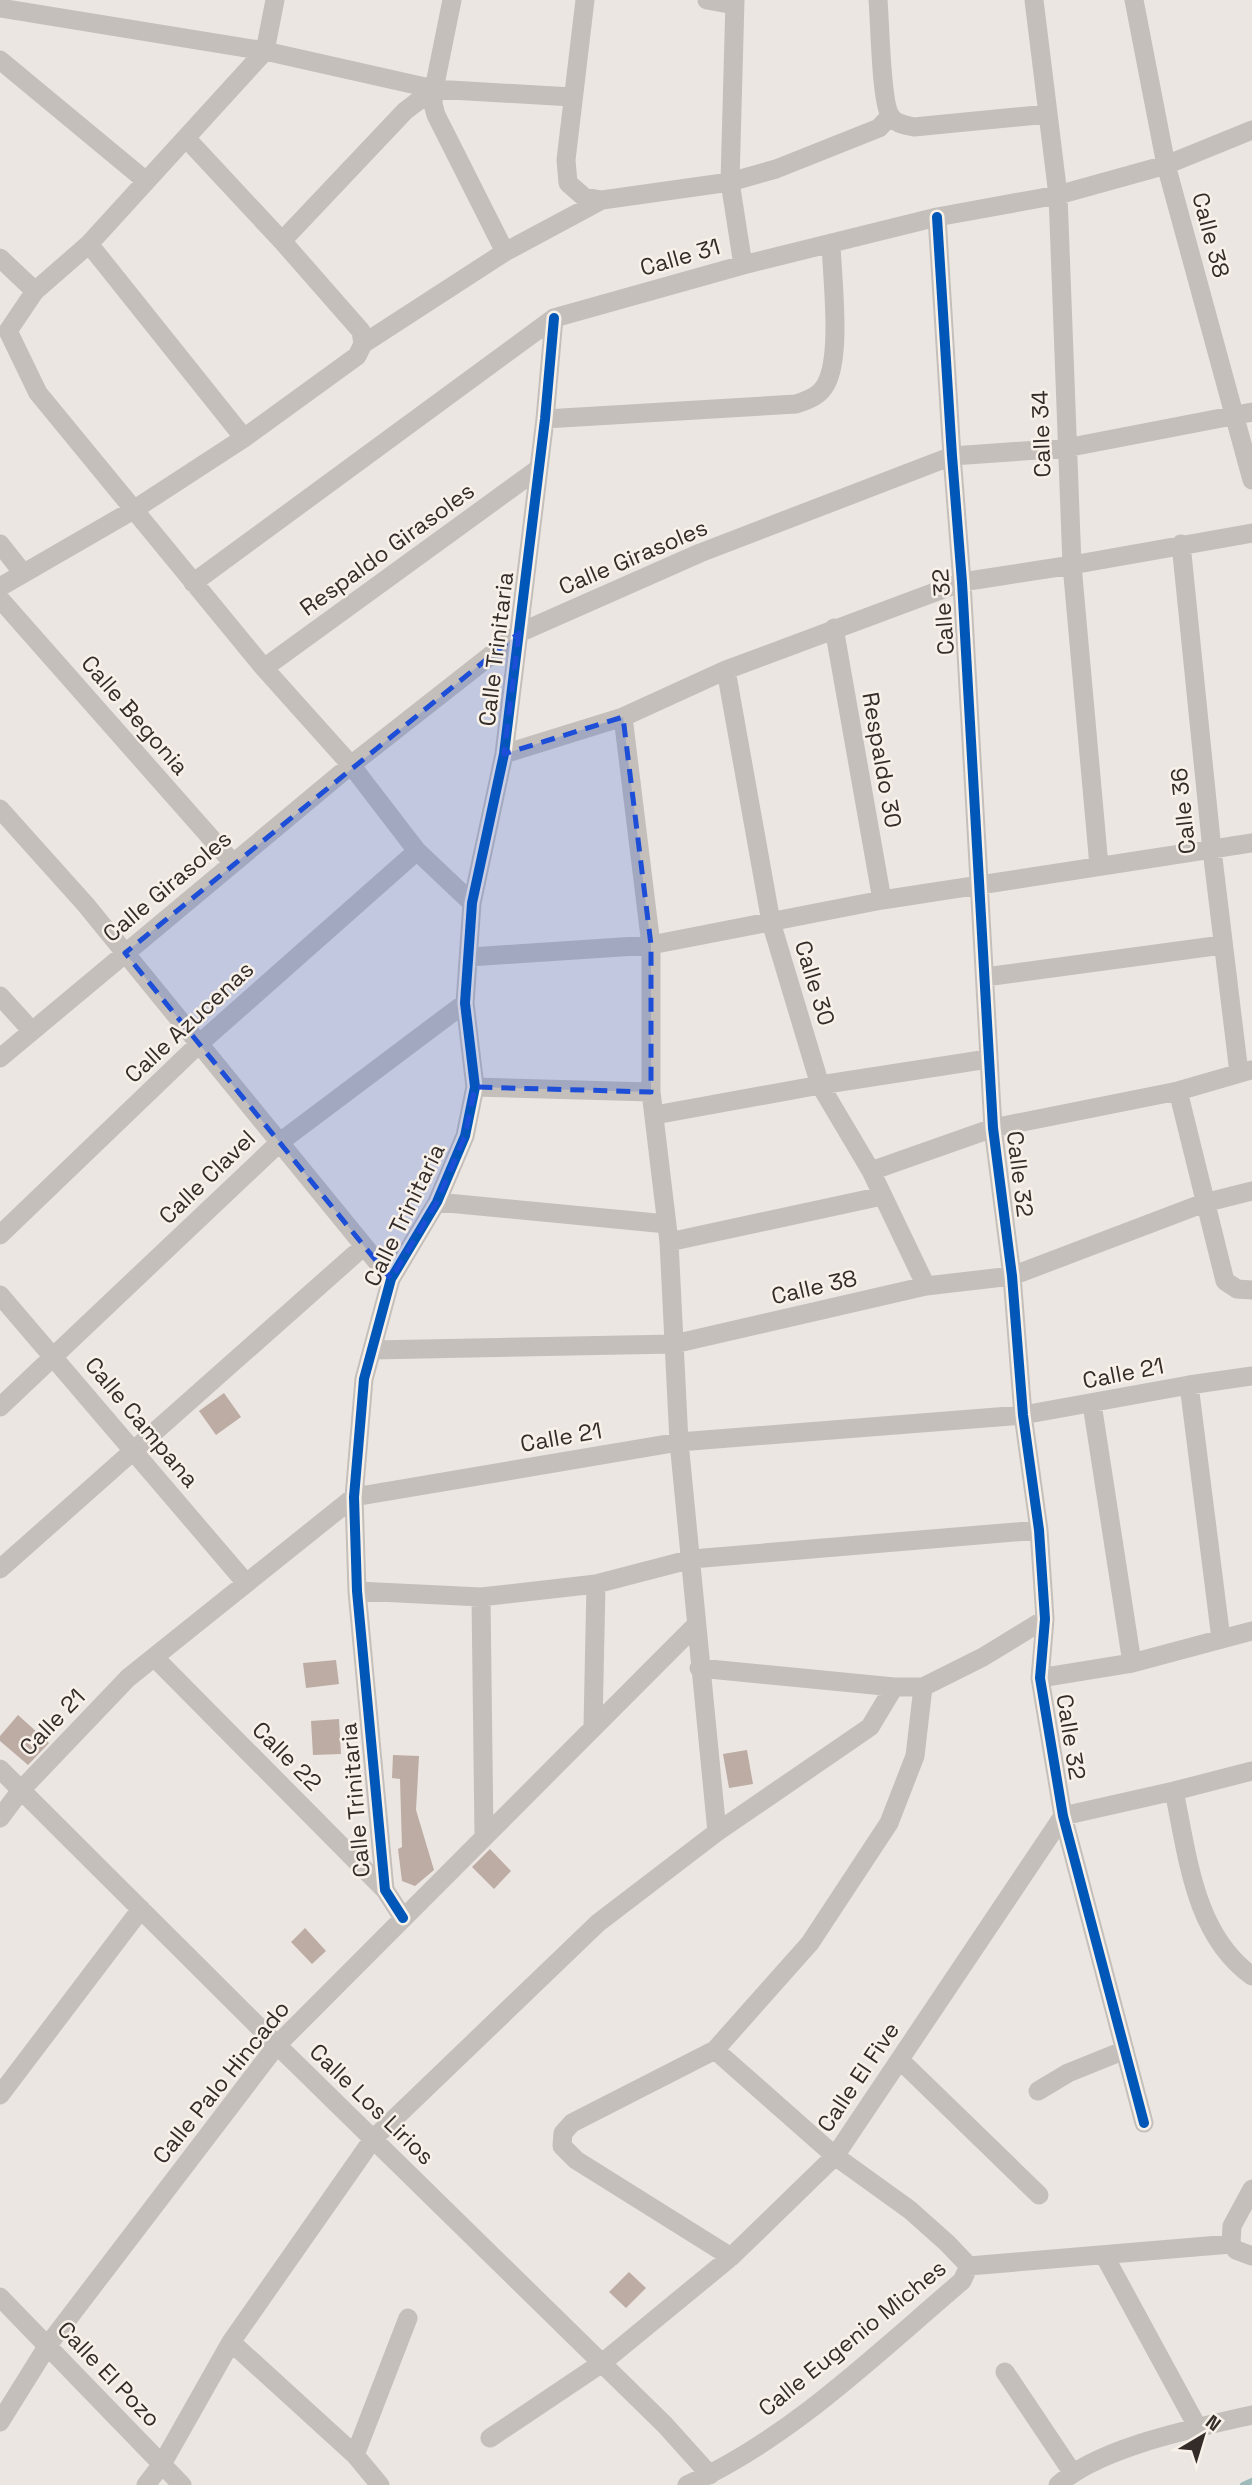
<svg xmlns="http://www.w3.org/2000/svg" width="1252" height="2485" font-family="'Space Grotesk',sans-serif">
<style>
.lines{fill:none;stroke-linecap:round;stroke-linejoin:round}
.stream{stroke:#9fbaba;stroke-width:6}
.building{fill:#bdaca4}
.street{stroke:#c4bfba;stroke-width:19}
.cycleway-casing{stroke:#f7f1e9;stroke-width:15}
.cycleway{stroke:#0057b8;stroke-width:10}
.marked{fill:#1d4ed8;fill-opacity:0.2;stroke:#1d4ed8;stroke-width:5;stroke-dasharray:14 9;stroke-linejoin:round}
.labels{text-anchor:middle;stroke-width:5;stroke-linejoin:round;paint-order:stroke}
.street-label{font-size:23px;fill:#342c29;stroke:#f7f1e9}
</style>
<rect width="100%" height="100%" fill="#ebe6e1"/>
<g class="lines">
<path class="stream" d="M 1243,2485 L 1252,2481"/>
</g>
<path class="building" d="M 224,1393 L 241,1417 L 216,1435 L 199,1411 Z
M 336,1660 L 339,1684 L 306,1688 L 303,1663 Z
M 18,1715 L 49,1743 L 28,1765 L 0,1741 L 0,1736 Z
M 339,1719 L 341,1754 L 313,1755 L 311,1721 Z
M 747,1750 L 753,1784 L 729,1788 L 723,1754 Z
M 393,1755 L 419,1756 L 416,1810 L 434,1870 L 415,1886 L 402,1881 L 398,1849 L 402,1847 L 400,1779 L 392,1778 Z
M 490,1849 L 511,1871 L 494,1889 L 472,1867 Z
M 305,1928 L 326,1951 L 312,1964 L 291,1942 Z
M 629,2272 L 646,2288 L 626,2308 L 609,2292 Z"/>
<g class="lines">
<path class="street" d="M 585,0 L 566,160 L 568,183 L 584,197 L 602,200 L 730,182 L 776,169 L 879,128 L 890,116
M 707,0 L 734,5
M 735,0 L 730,182 L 743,265
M 878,0 C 880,22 881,101 890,115 C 895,124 905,125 914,127 L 1048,114
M 1034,0 L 1058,195 L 1072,565 L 1099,866
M 1134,0 L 1166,165 L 1252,480
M 0,8 L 265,51 L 434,89 L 452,0
M 0,60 L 146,181
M 434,89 L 433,104 L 436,115 L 505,252
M 937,217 L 952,456 L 962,582 L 993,1128 L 1012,1276 L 1023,1415 L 1039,1530 L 1045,1619 L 1040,1678 L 1063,1816 L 1144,2123
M 282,241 L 405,111 L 434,89 L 572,97
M 89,244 L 244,438
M 0,258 L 35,291 L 89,244 L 265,51 L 275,0
M 35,291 L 8,331 L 38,393 L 264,668 L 351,765 L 417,851 L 472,903
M 363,344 L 505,252 L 602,200
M 545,419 L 796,404 C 808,400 820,396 826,384 C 842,355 832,278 831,243
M 0,544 L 23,573
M 1181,544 L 1212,850 L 1239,1073
M 193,583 L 554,318 L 743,265 L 937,217 L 1058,195 L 1166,165 L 1252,130
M 0,587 L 135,509 L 244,438 L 357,356 L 363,344 L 361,331 L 282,241 L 186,138
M 0,599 L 233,863
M 834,628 L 882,900
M 264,668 L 538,469
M 726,670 L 771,922 L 820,1085 L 871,1171 L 926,1286
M 623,717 L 651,945 L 651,1092 L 669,1242 L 679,1442 L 717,1832
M 504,754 L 623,717 L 726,670 L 962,582 L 1072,565 L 1252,533
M 0,809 L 86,905 L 391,1279
M 470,957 L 651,945 L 882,900 L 1252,843
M 985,977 L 1222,945
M 0,996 L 32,1031
M 0,1058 L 351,765 L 519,633 L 700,553 L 952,456 L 1066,448 L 1252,412
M 475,1087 L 651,1092
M 1178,1091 L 1225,1281 L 1237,1289 L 1252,1290
M 655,1115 L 820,1085 L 988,1059
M 871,1171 L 993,1128 L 1178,1091 L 1251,1070
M 437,1202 L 667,1224
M 0,1235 L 200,1043 L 417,851
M 669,1242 L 882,1196
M 0,1295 L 246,1583
M 372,1350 L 674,1344 L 926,1286 L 1012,1276 L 1204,1203 L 1252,1191
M 1189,1385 L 1221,1639
M 0,1407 L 280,1142 L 465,1003
M 0,1569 L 363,1247
M 357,1591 L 481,1597 L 596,1584 L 692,1559 L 1039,1530
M 481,1597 L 484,1835
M 154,1657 L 385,1890
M 1132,1663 L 1252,1631
M 699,1668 L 894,1687 L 923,1687
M 1040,1678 L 1132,1663 L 1092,1404
M 593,1726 L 596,1584
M 0,1769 L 277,2045 L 665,2425 L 710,2475
M 1174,1791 C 1188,1857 1194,1934 1252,1976
M 0,1818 L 21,1790 L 128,1678 L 354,1497 L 679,1442 L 1023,1415 L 1189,1385 L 1252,1376
M 403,1918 L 385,1890 L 357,1591 L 354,1497 L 364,1379 L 391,1279 L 437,1202 L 465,1136 L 475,1087 L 465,1003 L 472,903 L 504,754 L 545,419 L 554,318
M 715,2050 L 572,2123 L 563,2133 L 562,2146 L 576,2160 L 731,2257
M 900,2060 L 1039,2195
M 1038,2091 L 1068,2073 L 1125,2050
M 0,2095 L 141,1909
M 1252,2189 L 1232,2226 L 1231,2244 L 1236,2250 L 1252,2256
M 1104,2255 L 1198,2428
M 969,2266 L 947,2243 L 910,2210 L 835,2156 L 715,2050 L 810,1943 L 889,1823 L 915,1756 L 923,1687 L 983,1657 L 1045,1619
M 969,2266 L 1231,2244
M 0,2297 L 182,2485
M 231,2342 L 355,2455 L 380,2485
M 1005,2372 L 1072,2472
M 0,2422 L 48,2345 L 277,2045 L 696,1625
M 490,2438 L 602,2363 L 731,2257 L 835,2156 L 1063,1816 L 1174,1791 L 1252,1771
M 355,2455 L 408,2318
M 146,2485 L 162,2464 L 231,2342 L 373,2139 L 598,1923 L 717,1832 L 870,1727 L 894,1687
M 687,2485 C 790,2439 877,2353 962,2281 L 969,2266
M 1058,2485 C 1099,2447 1196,2428 1252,2415"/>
<defs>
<path id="cycleway" d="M 937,217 L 952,456 L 962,582 L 993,1128 L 1012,1276 L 1023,1415 L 1039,1530 L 1045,1619 L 1040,1678 L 1063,1816 L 1144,2123
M 403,1918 L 385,1890 L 357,1591 L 354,1497 L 364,1379 L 391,1279 L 437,1202 L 465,1136 L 475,1087 L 465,1003 L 472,903 L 504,754 L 545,419 L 554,318"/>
</defs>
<use href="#cycleway" class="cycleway-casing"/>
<use href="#cycleway" class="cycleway"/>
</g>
<path class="marked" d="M 519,633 L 504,754 L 623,717 L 651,945 L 651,1092 L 475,1087 L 465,1136 L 437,1202 L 391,1279 L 125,953 Z"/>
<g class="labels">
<g class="street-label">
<text transform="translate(1211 235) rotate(75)" y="8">Calle 38</text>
<text transform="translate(680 257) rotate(-16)" y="8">Calle 31</text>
<text transform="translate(1041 434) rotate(-92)" y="8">Calle 34</text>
<text transform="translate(387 549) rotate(-36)" y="8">Respaldo Girasoles</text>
<text transform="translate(633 557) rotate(-23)" y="8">Calle Girasoles</text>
<text transform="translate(943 612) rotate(-94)" y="8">Calle 32</text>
<text transform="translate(496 649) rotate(-83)" y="8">Calle Trinitaria</text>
<text transform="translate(135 715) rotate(49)" y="8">Calle Begonia</text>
<text transform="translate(882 760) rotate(80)" y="8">Respaldo 30</text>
<text transform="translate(1183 811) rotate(-96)" y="8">Calle 36</text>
<text transform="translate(167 886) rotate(-40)" y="8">Calle Girasoles</text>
<text transform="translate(815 983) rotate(73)" y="8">Calle 30</text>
<text transform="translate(189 1022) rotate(-43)" y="8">Calle Azucenas</text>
<text transform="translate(1020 1174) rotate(83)" y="8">Calle 32</text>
<text transform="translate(207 1177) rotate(-44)" y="8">Calle Clavel</text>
<text transform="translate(404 1215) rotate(-64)" y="8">Calle Trinitaria</text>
<text transform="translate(814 1287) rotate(-13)" y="8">Calle 38</text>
<text transform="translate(1123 1373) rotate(-11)" y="8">Calle 21</text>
<text transform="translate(142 1422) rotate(50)" y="8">Calle Campana</text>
<text transform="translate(561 1437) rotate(-10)" y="8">Calle 21</text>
<text transform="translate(52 1722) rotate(-46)" y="8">Calle 21</text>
<text transform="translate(1071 1737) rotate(81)" y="8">Calle 32</text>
<text transform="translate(287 1756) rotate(45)" y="8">Calle 22</text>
<text transform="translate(355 1800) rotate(-95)" y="8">Calle Trinitaria</text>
<text transform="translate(858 2077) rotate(-56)" y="8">Calle El Five</text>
<text transform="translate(221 2082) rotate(-51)" y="8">Calle Palo Hincado</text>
<text transform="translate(372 2104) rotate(44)" y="8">Calle Los Lirios</text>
<text transform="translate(852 2338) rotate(-39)" y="8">Calle Eugenio Miches</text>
<text transform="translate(109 2374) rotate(46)" y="8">Calle El Pozo</text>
</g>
</g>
<g transform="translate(1203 2436) rotate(38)" stroke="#f7f1e9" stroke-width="5" paint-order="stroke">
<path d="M0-5L12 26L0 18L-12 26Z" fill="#342c29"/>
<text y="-10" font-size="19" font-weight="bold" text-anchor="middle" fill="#342c29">N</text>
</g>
</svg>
